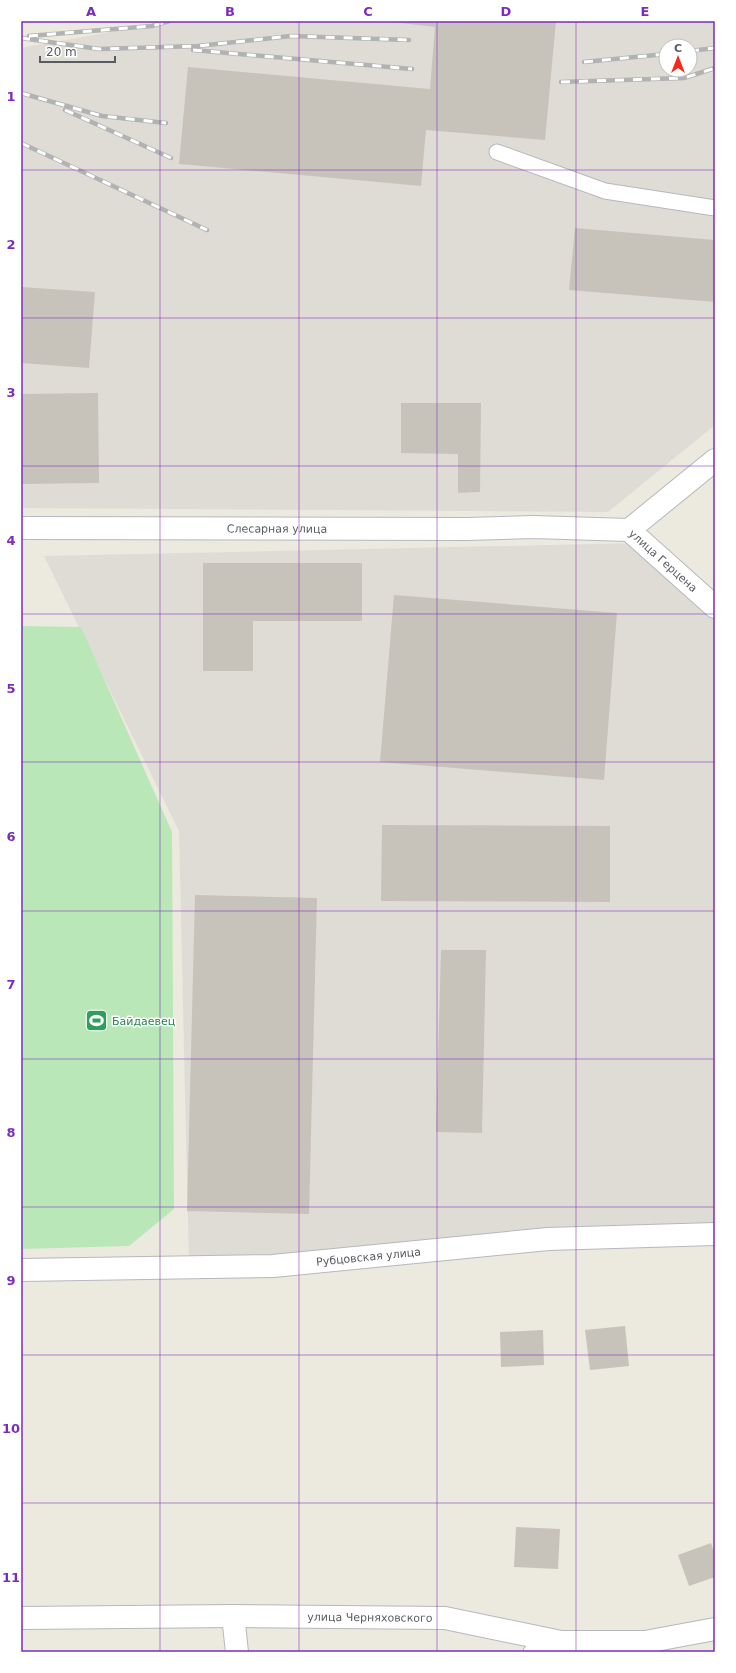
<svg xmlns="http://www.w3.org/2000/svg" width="736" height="1673" font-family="'DejaVu Sans',sans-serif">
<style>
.industrial{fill:#dfdcd6;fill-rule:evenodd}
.green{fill:#b9e7b8}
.building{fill:#c7c3bb}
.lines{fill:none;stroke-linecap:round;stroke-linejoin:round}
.service-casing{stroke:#b5b8bd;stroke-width:17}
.minor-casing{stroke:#b5b8bd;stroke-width:24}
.secondary-casing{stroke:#b5b9bf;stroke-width:24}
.service{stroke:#fff;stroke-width:15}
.minor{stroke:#fff;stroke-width:22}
.secondary{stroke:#fff;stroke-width:22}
.rail-casing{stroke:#b1b2b2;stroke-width:4.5}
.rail{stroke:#fff;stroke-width:3;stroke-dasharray:9;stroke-linecap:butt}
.grid{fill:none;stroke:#7b2cbf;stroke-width:1;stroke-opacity:0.55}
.labels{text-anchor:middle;stroke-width:3;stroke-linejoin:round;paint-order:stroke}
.street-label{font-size:11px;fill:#585c61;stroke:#fff}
.leisure-label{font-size:11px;fill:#27864d;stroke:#fff;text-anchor:start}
.neatline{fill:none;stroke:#7b2cbf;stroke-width:1.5}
.grid-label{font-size:13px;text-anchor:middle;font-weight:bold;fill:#7b2cbf}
</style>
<rect width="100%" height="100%" fill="#ece9de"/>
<path class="industrial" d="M 172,21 L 715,21 L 715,425 L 608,512 L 21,508 L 21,48 ZM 666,46 L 690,46 L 690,70 L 666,70 Z
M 640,543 L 715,612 L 715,1233 L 189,1266 L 179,831 L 44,556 Z"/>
<path class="green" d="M 21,626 L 81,627 L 172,832 L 174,1209 L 129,1246 L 21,1249 Z"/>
<path class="building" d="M 385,21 L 556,21 L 545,140 L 426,130 L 421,186 L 179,164 L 188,67 L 430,89 L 435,27 Z
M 575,228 L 715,240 L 715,302 L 569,290 Z
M 21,287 L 95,292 L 89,368 L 21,363 Z
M 98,393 L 99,483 L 21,484 L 21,394 Z
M 401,403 L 481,403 L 480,492 L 458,493 L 458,454 L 401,453 Z
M 203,563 L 362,563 L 362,621 L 253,621 L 253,671 L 203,671 Z
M 394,595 L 617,613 L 604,780 L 380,762 Z
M 382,825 L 610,826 L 610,902 L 381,901 Z
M 195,895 L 317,898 L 309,1214 L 187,1211 Z
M 441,950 L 486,950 L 482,1133 L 436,1132 Z
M 625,1326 L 629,1366 L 590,1370 L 585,1330 Z
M 543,1330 L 544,1365 L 501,1367 L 500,1332 Z
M 516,1527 L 560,1529 L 558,1569 L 514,1567 Z
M 711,1543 L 715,1555 L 715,1577 L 689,1586 L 678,1555 Z"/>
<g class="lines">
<defs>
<path id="service" d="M 497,152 L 605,191 L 715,208
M 531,1652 L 560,1642"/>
<g id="minor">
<path d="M 629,530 L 715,460"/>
<path id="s1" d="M 21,1270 L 273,1266 L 548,1239 L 715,1234"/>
<path d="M 233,1616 L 237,1652"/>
<path id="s2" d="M 21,1618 L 233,1616 L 445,1618 L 561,1642 L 645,1642 L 715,1629"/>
</g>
<g id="secondary">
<path id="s3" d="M 21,528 L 467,529 L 533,527 L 629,530 L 715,607"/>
</g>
</defs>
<use href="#service" class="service-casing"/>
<use href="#minor" class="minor-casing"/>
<use href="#secondary" class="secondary-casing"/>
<use href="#service" class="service"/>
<use href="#minor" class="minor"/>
<use href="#secondary" class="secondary"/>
<defs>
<path id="rail" d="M 29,36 L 152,26 L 169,21
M 21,38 L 99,49 L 198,46 L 291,36 L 409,40
M 193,50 L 412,69
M 690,51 L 715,48
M 584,62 L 666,54
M 561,82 L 684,78 L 715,68
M 21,93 L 102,116 L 166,123
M 65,110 L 171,158
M 21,143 L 207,230"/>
</defs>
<use href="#rail" class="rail-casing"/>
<use href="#rail" class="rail"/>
</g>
<path class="grid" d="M 160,21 L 160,1652M 299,21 L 299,1652M 437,21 L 437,1652M 576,21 L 576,1652M 21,170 L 715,170M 21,318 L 715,318M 21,466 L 715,466M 21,614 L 715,614M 21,762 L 715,762M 21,911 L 715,911M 21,1059 L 715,1059M 21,1207 L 715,1207M 21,1355 L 715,1355M 21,1503 L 715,1503"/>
<defs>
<symbol id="stadium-square" viewBox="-11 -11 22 22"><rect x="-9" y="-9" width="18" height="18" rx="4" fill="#2e9e5b" stroke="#fff"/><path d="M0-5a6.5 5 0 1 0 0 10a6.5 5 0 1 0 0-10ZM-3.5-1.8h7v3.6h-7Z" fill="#fff"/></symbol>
</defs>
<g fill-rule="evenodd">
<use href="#stadium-square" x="84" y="1008" width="25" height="25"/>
</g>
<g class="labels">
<g class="street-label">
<text dy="4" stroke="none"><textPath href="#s3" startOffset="256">Слесарная улица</textPath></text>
<text dy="4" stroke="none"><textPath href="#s3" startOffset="654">улица Герцена</textPath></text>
<text dy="4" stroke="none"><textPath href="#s1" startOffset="348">Рубцовская улица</textPath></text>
<text dy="4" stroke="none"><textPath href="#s2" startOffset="349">улица Черняховского</textPath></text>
</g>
<g class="leisure-label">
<text x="112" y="1025">Байдаевец</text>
</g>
</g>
<rect width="736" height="1673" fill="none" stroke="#ffffff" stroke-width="44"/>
<g transform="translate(678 58)"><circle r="19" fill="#ffffff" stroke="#bcbec0"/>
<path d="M0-3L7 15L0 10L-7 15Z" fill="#f6281b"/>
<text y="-6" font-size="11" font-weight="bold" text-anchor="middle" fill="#585c61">С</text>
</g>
<path d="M40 56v6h75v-6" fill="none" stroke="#585c61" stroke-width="2"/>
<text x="46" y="56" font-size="12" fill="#585c61" stroke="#ffffff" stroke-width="3" paint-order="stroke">20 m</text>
<rect x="22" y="22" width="692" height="1629" class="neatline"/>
<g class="grid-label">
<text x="91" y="16">A</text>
<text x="230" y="16">B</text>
<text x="368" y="16">C</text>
<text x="506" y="16">D</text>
<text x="645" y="16">E</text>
<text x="11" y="101">1</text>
<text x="11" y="249">2</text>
<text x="11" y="397">3</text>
<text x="11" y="545">4</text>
<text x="11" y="693">5</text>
<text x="11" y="841">6</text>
<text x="11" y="989">7</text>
<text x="11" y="1137">8</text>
<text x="11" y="1285">9</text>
<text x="11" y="1433">10</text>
<text x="11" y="1582">11</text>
</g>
</svg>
